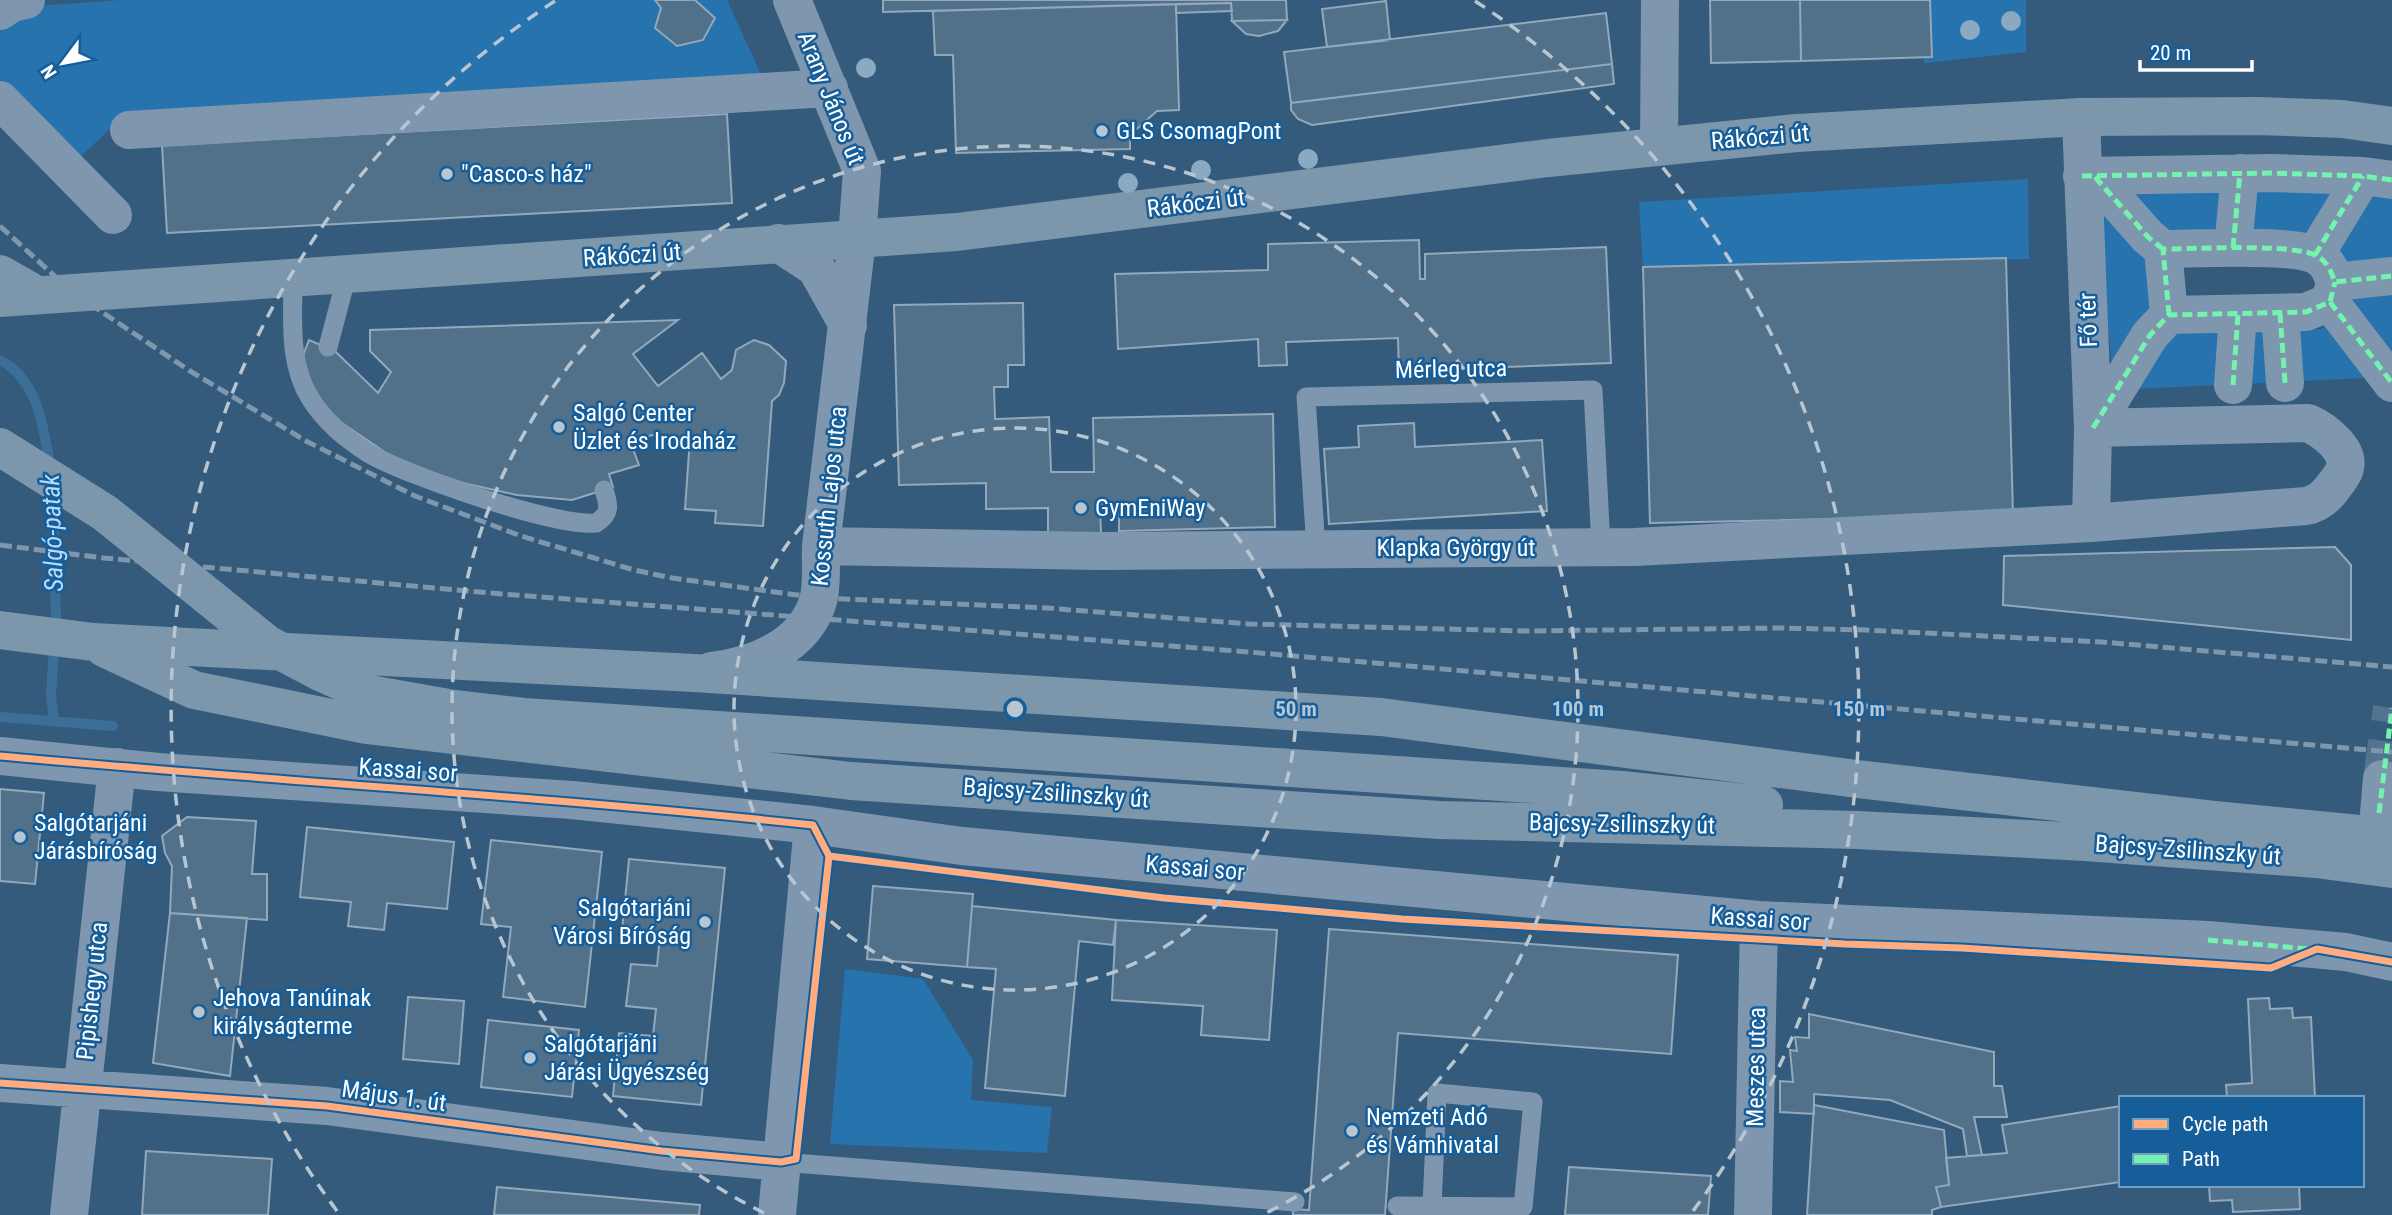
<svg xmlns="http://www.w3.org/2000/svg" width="2392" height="1215" font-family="'Roboto Condensed',sans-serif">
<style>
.green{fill:#2773ae;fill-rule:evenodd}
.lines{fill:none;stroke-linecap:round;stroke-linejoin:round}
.stream{stroke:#3c6f98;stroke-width:10}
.building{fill:#51708a;stroke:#93a9bb;stroke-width:2}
.street-tunnel{stroke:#527490;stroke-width:38;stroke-dasharray:38 19;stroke-linecap:butt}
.lane{stroke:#7e97ae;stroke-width:19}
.street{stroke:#7e97ae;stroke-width:38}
.primary{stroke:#7c96ac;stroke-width:38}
.rail{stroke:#7e97ac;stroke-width:5;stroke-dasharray:12 5;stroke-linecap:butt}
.quiet{stroke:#73f3ae;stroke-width:5;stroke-dasharray:10 5;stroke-linecap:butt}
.cycleway-casing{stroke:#165e9a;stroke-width:11}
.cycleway{stroke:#ffac80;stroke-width:7}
.tree{fill:#8baac2}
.ring{fill:none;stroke:#b8c6d1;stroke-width:3.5;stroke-dasharray:12 9}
.poi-dot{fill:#b8c6d1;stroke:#165e9a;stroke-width:2.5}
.labels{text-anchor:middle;stroke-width:5;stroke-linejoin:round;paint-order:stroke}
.street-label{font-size:24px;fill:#fff;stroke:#165e9a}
.poi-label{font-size:24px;fill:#fff;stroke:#165e9a;text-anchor:start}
.water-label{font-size:26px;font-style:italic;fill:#b7dcf9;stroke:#165e9a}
.centre{fill:#b8c6d1;stroke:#165e9a;stroke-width:3.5}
.ring-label{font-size:21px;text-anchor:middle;font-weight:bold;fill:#b8c6d1;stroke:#165e9a;stroke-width:5;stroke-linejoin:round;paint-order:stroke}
</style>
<rect width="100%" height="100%" fill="#345b7c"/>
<path class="green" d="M 120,0 L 727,0 L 763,79 L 112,127 L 78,159 L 0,80 L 0,29 L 36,6 Z
M 1925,0 L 2026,0 L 2026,52 L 1924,63 Z
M 2095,177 L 2392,180 L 2392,382 L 2387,377 L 2114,390 ZM 2148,237 L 2350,281 L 2340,314 L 2321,329 L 2150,335 Z
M 2028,179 L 2029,259 L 1643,267 L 1639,202 Z
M 845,969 L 923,979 L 973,1060 L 971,1100 L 1052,1107 L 1047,1153 L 830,1144 Z"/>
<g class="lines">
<path class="stream" d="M 0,360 C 38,379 44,429 50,467
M 53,490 L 56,618 L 51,695 L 54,721
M 0,717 L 113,726"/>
</g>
<path class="building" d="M 655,0 L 695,0 L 715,18 L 703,40 L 677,46 L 655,28 L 661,8 Z
M 883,0 L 1286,0 L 1287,20 L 1232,21 L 1231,3 L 883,12 Z
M 1710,0 L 1800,0 L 1801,61 L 1711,63 Z
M 1800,0 L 1930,0 L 1932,57 L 1801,61 Z
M 1386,1 L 1390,40 L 1327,47 L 1322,9 Z
M 1231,3 L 1232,11 L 1176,13 L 1176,4 Z
M 1176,4 L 1179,110 L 1157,111 L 1130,135 L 1130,149 L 956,153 L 953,55 L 935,55 L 933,11 Z
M 1606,13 L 1612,64 L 1291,103 L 1284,52 Z
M 1287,20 L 1278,31 L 1259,36 L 1246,34 L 1232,21 Z
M 1612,64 L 1614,84 L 1312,125 L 1298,119 L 1291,110 L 1291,103 Z
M 727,114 L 732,203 L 167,233 L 162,145 Z
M 1419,240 L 1420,279 L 1425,279 L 1425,254 L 1606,247 L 1611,363 L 1399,371 L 1398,338 L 1286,342 L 1287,365 L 1259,366 L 1258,339 L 1118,349 L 1115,274 L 1268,270 L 1268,244 Z
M 2006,258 L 2013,515 L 1650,523 L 1643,267 Z
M 1023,303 L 1024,365 L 1008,365 L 1008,387 L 994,387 L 995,419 L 1049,417 L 1051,472 L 1094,472 L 1093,418 L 1273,414 L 1275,527 L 1119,531 L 1119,504 L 1100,504 L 1101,534 L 1048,535 L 1048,508 L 986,509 L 986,483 L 899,485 L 894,305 Z
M 678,320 L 633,354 L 658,386 L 702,353 L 721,379 L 732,370 L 736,350 L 754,340 L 769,345 L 786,361 L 784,383 L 779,395 L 772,401 L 763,526 L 715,523 L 716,511 L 685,509 L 690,438 L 651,435 L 633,449 L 639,465 L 609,474 L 613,487 L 572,500 L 517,495 L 463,483 L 398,461 L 336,419 L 309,386 L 302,358 L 309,340 L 335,351 L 378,393 L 391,372 L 370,351 L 370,330 Z
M 1414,423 L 1415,447 L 1542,440 L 1547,511 L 1329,524 L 1324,449 L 1359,447 L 1358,426 Z
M 2335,547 L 2351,565 L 2351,640 L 2003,605 L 2004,556 Z
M 0,789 L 44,793 L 35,884 L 0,881 Z
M 187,817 L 256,821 L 252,874 L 267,874 L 267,920 L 170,913 L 172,866 L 165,853 L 162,836 Z
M 307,827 L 454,842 L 447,909 L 387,903 L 384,930 L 348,926 L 351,902 L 300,897 Z
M 491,840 L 602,852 L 585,1007 L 503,997 L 511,927 L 481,924 Z
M 629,859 L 725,868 L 701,1105 L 613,1096 L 619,1033 L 653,1036 L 656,1009 L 626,1006 L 631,964 L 657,966 L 660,936 L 622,931 Z
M 873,886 L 973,894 L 967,967 L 867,959 Z
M 972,906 L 1116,920 L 1113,945 L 1079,941 L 1065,1096 L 985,1088 L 996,969 L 967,967 Z
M 170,913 L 247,918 L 230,1076 L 153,1063 Z
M 1116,920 L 1277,930 L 1269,1040 L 1201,1035 L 1203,1006 L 1112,1000 Z
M 1329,929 L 1678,955 L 1671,1054 L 1398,1033 L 1385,1215 L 1293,1215 L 1293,1209 L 1309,1210 Z
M 408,997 L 464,1001 L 459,1064 L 403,1059 Z
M 2269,998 L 2270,1009 L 2292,1008 L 2293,1018 L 2311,1017 L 2315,1098 L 2227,1098 L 2226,1085 L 2252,1083 L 2248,999 Z
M 1809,1014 L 1994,1052 L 1994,1086 L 2002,1086 L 2007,1117 L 1974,1117 L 1982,1155 L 1967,1156 L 1963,1129 L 1890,1100 L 1814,1094 L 1814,1114 L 1780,1112 L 1780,1081 L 1793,1082 L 1790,1050 L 1797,1051 L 1795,1037 L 1809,1038 Z
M 488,1020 L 579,1030 L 572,1097 L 481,1087 Z
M 1814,1105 L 1944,1130 L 1949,1185 L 1936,1187 L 1941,1207 L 1932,1210 L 1932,1215 L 1807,1215 Z
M 2121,1106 L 2121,1182 L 1941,1207 L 1936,1187 L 1949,1185 L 1946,1158 L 2007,1153 L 2002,1125 Z
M 146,1151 L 272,1159 L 268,1215 L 142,1215 Z
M 1569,1167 L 1711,1176 L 1708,1215 L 1565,1215 Z
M 2209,1185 L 2299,1185 L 2300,1209 L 2233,1212 L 2232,1200 L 2210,1201 Z
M 497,1187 L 700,1205 L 699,1215 L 494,1215 Z"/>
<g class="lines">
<path class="street-tunnel" d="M 2382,779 L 2392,708"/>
<path class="lane" d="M 293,279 C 293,318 288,363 310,398 C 325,422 345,438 368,453 C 405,475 555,527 596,523 C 611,514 609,505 604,490
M 328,347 L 347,275
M 1316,549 L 1306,397 L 1593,390 L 1601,547
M 781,1162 L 1295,1202
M 1397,1206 L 1523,1207 L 1533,1102 L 1437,1093 L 1432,1206"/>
<path class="street" d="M 0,11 L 12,3 L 26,0
M 0,100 L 113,215
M 2081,117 L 2093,428 L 2091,523
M 129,130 L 829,88
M 1659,146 L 1660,0
M 2082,176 L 2271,173 L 2363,176 L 2392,180
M 2095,177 L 2148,237 L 2163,249
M 778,243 L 816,268 L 848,325
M 2233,248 L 2240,173
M 2315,255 L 2363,176
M 0,274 L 37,295
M 2330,302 L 2392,383
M 2280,313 L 2285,383
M 2169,315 L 2163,249 C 2194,249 2294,243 2317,256 C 2328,262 2331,272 2335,282 L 2392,276
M 2233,385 L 2238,314
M 2093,428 L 2150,335 L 2169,315 L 2306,312 L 2330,302 L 2335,282
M 821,546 L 1100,551 L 1635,547 L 2091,523 L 2306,506 C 2318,504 2326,497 2333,487 C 2337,482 2343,475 2345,468 C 2350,449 2322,429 2308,423 L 2093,428
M 711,671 C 754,666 804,647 818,601 C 823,584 820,563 821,546 L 857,239 L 862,171 L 792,0
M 0,756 L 158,772 L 572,800 L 813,825 L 962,846 L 1759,920 L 2208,940 L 2346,952 L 2392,962
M 2379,813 L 2382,779
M 0,1083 L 327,1106 L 662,1151 L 781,1162
M 69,1215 L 117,767
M 777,1215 L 813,825
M 1753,1215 L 1759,920"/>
<path class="primary" d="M 0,298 L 957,232 L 1548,158 L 1797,133 L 2081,117 L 2257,116 L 2342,119 L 2392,126
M 0,447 L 105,513 L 267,644 L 320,672 L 369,694 L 454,709 L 524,717 L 1622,790 L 1764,805
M 0,630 L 93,642 L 694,673 L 1381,717 L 1857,779 L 2214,820 L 2392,837
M 104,648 L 194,690 L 366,725 L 851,781 L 1440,820 L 1857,830 L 2085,842 L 2316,859 L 2392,869"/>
<path class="rail" d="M 0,226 L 72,292 L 190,371 L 306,441 L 415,496 L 521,536 L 634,570 L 672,578 L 819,598 L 1047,608 L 1250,624 L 1525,631 L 1781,628 L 1866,630 L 2102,642 L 2392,667
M 0,545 L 104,558 L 490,593 L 1249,652 L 2392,752"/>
<path class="quiet" d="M 2082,176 L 2271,173 L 2363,176 L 2392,180
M 2095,177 L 2148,237 L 2163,249
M 2233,248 L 2240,173
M 2315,255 L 2363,176
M 2330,302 L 2392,383
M 2280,313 L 2285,383
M 2169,315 L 2163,249 C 2194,249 2294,243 2317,256 C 2328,262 2331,272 2335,282 L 2392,276
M 2233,385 L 2238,314
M 2093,428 L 2150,335 L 2169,315 L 2306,312 L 2330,302 L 2335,282
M 2379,813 L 2392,708
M 2208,940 L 2309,949"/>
<defs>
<path id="cycleway" d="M 0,756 C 271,781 543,796 813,825 L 829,856 L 796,1159 L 781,1162 L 662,1151 L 327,1106 L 0,1083
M 829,856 L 1164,898 L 1402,919 L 1845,944 L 1962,948 L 2271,968 L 2317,949 L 2392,962"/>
</defs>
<use href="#cycleway" class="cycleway-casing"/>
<use href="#cycleway" class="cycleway"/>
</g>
<g class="tree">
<circle cx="2011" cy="21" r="10"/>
<circle cx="1970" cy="30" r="10"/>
<circle cx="866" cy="68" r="10"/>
<circle cx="1308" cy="159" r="10"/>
<circle cx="1201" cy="170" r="10"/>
<circle cx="1128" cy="183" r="10"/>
</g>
<g class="ring">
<circle cx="1015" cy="709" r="281"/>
<path d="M764 1213A563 563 0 1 1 1266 1213"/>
<path d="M337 1211A844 844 0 0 1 555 1M1475 1A844 844 0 0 1 1693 1211"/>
</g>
<g class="poi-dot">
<circle cx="1102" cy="131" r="7"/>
<circle cx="447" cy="174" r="7"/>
<circle cx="559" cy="427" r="7"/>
<circle cx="1081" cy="508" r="7"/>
<circle cx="20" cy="837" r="7"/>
<circle cx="705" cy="922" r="7"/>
<circle cx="199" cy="1012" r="7"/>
<circle cx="530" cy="1058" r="7"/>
<circle cx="1352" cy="1131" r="7"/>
</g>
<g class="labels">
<g class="street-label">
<text transform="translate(831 98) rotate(68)" y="8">Arany János út</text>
<text transform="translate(1760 137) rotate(-5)" y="8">Rákóczi út</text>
<text transform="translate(1196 203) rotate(-7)" y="8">Rákóczi út</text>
<text transform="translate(632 255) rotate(-4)" y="8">Rákóczi út</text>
<text transform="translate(2088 320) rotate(-92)" y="8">Fő tér</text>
<text transform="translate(1451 369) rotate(-1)" y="8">Mérleg utca</text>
<text transform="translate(829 496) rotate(-84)" y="8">Kossuth Lajos utca</text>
<text x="1456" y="556">Klapka György út</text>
<text transform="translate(408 770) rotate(4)" y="8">Kassai sor</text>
<text transform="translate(1056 793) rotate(4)" y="8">Bajcsy-Zsilinszky út</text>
<text transform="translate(1622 824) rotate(1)" y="8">Bajcsy-Zsilinszky út</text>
<text transform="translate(2188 850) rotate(4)" y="8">Bajcsy-Zsilinszky út</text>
<text transform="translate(1195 868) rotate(5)" y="8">Kassai sor</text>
<text transform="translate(1760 919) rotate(4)" y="8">Kassai sor</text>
<text transform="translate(92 991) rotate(-84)" y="8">Pipishegy utca</text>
<text transform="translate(1756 1067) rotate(-89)" y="8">Meszes utca</text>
<text transform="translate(394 1096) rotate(8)" y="8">Május 1. út</text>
</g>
<g class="poi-label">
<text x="1116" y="139">GLS CsomagPont</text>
<text x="461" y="182">"Casco-s ház"</text>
<text x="573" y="421">Salgó Center<tspan x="573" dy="28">Üzlet és Irodaház</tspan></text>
<text x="1095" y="516">GymEniWay</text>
<text x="34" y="831">Salgótarjáni<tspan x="34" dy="28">Járásbíróság</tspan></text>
<text x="691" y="916" text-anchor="end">Salgótarjáni<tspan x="691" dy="28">Városi Bíróság</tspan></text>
<text x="213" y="1006">Jehova Tanúinak<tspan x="213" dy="28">királyságterme</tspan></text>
<text x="544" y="1052">Salgótarjáni<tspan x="544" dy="28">Járási Ügyészség</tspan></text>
<text x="1366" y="1125">Nemzeti Adó<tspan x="1366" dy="28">és Vámhivatal</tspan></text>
</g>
<g class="water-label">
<text transform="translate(52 533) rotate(-92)" y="9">Salgó-patak</text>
</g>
</g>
<circle cx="1015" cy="709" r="10" class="centre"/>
<g class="ring-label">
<text x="1296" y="716">50 m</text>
<text x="1578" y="716">100 m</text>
<text x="1859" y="716">150 m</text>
</g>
<rect x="2119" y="1096" width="245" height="91" fill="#165e9a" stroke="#739ec2" stroke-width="2"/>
<rect x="2133" y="1119" width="35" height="10" fill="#ffac80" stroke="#739ec2" stroke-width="2"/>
<text x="2182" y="1131" font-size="21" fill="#ffffff">Cycle path</text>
<rect x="2133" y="1154" width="35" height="10" fill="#73f3ae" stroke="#739ec2" stroke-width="2"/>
<text x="2182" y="1166" font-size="21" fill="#ffffff">Path</text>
<g transform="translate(63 63) rotate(238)" stroke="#165e9a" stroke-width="5" paint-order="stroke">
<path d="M0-5L12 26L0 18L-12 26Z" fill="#ffffff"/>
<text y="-10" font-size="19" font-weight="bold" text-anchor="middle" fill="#ffffff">N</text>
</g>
<path d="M2140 60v10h112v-10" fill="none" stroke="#ffffff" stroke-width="3.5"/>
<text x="2150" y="60" font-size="21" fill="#ffffff" stroke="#165e9a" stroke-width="5" paint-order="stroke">20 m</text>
</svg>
